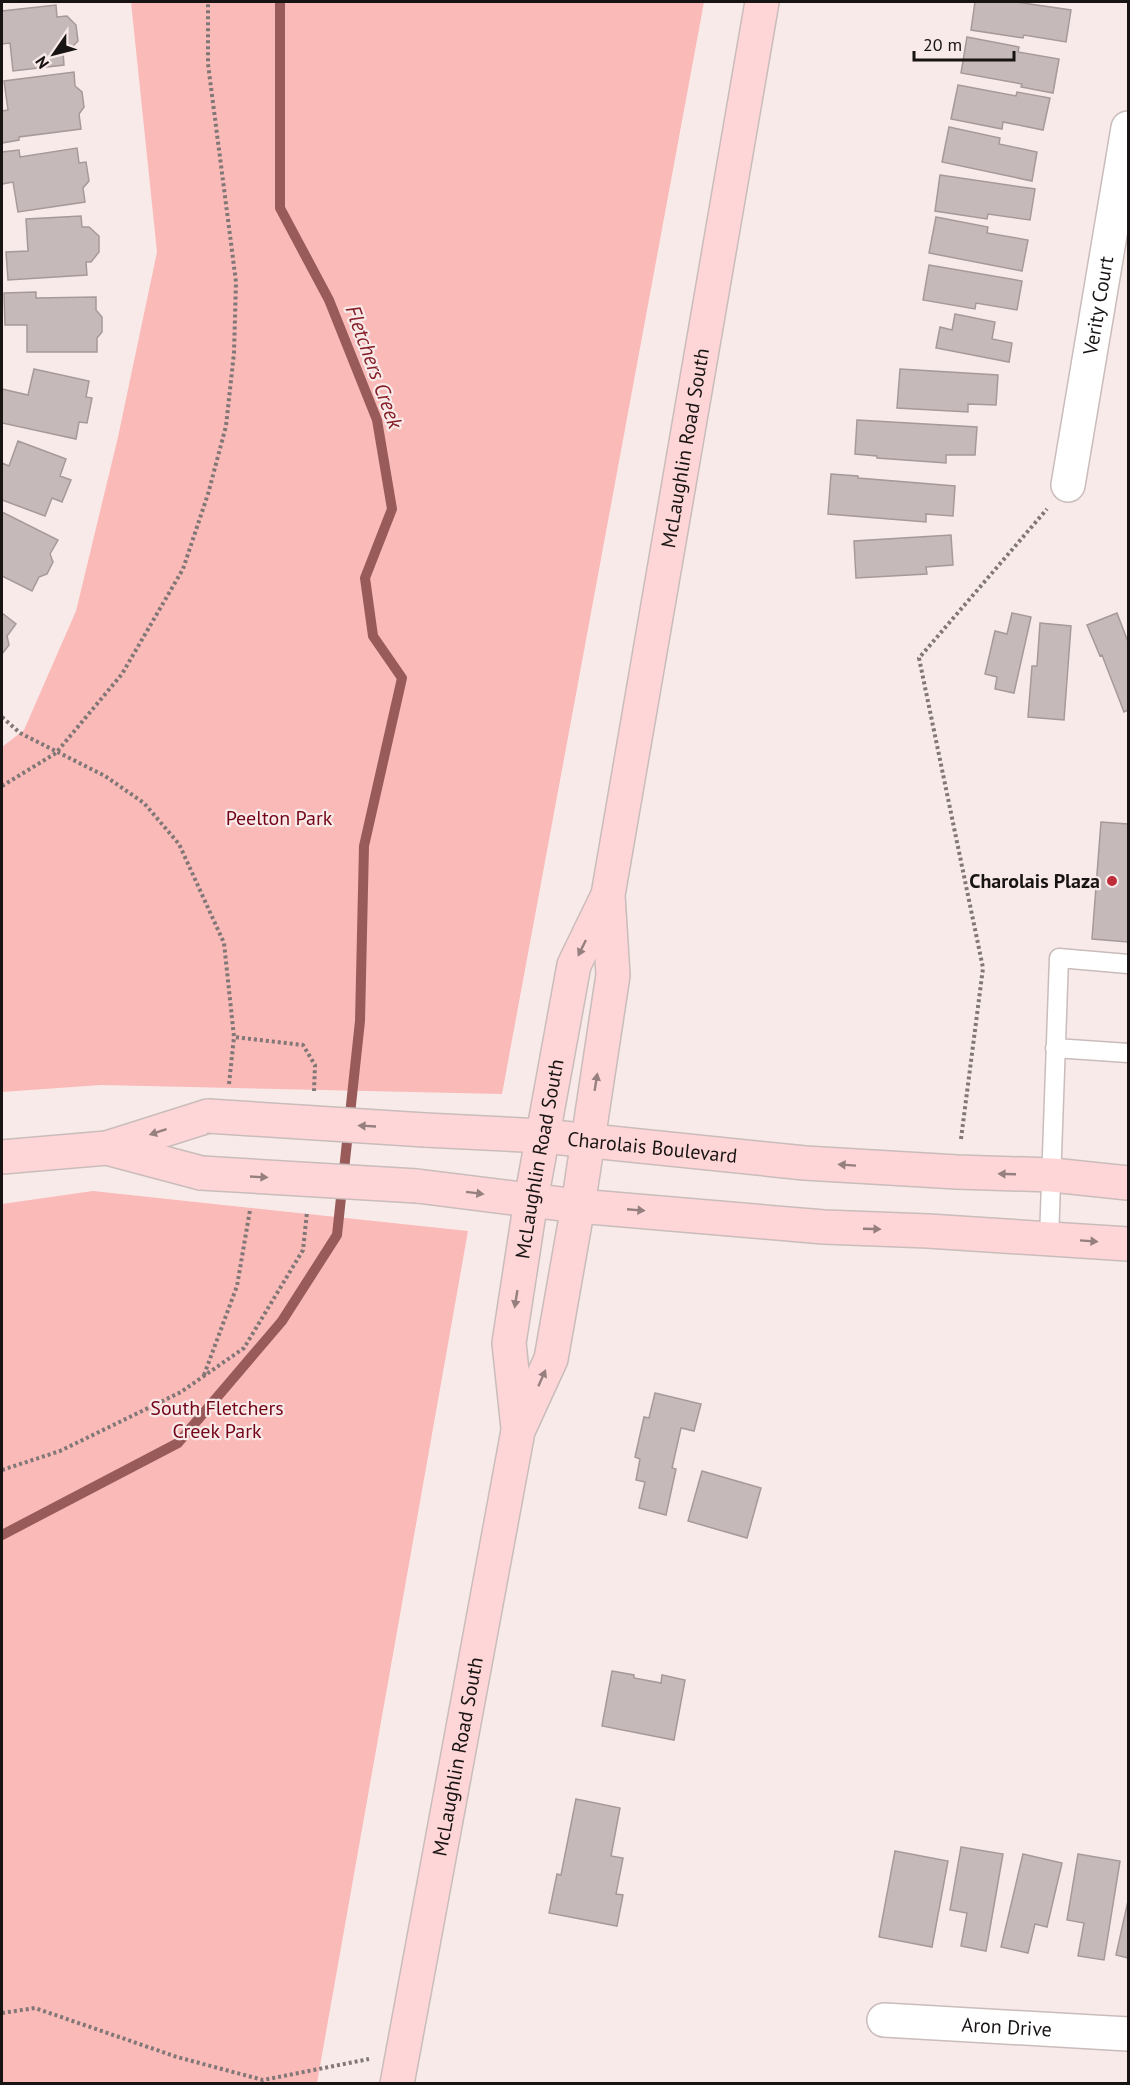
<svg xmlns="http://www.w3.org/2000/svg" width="1130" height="2085" font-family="'PT Sans',sans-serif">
  <rect width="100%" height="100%" fill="#f8eae9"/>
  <path fill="#fabab8" d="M 131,2 L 704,2 L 502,1094 L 101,1085 L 2,1092 L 2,747 L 24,730 L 76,611 L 118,437 L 157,252 Z
    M 93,1191 L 468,1231 L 317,2083 L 2,2083 L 2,1204 Z"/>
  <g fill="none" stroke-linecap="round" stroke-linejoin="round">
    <path stroke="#995b5a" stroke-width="10" d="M 2,1535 L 178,1443 L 282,1321 L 337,1235 L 360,1021 L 364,846 L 402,678 L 373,636 L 365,578 L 392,509 L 377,420 L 329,300 L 280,208 L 280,2"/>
  </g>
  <path fill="#c6b9b9" stroke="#a69999" stroke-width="1.5" d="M 975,2 L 1016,2 L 1071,10 L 1066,42 L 1024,35 L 1023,38 L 971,30 Z
    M 56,5 L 57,17 L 67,16 L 76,25 L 78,41 L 68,51 L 63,52 L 64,65 L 13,71 L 10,43 L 2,44 L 2,11 Z
    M 967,37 L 1019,47 L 1018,52 L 1059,59 L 1053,93 L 1021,87 L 1022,84 L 961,73 Z
    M 74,72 L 75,86 L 82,92 L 84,107 L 79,114 L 81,129 L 19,137 L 19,140 L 2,143 L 2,111 L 8,110 L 4,81 Z
    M 958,85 L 1016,96 L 1017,92 L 1050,98 L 1043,130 L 1003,122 L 1002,129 L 951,119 Z
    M 949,127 L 1000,138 L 999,144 L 1037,152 L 1032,181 L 942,162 Z
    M 77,148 L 79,163 L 86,162 L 89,181 L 83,188 L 85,202 L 18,212 L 13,182 L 2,184 L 2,152 L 19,150 L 20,157 Z
    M 940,175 L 1035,189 L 1030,220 L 988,214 L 987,219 L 935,211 Z
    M 81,216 L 82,227 L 89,227 L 99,236 L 99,252 L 91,262 L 86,262 L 87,275 L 8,280 L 6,252 L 28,251 L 26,219 Z
    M 936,217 L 988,227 L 987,233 L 1028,240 L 1022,271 L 929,253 Z
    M 929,265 L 1022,281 L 1017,310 L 976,303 L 975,309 L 923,300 Z
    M 36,292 L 36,298 L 96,297 L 96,310 L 102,317 L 102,332 L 97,338 L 97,352 L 27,352 L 27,325 L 5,325 L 4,293 Z
    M 955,314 L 995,322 L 992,339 L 1012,343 L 1009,362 L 936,348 L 940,327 L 952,330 Z
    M 34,369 L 89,381 L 86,397 L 92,398 L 87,423 L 79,422 L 76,439 L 2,423 L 2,389 L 28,395 Z
    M 900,369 L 998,375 L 996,405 L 968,404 L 968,412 L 897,408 Z
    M 857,420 L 977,427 L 975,455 L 946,455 L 946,463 L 877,458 L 877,456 L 855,454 Z
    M 18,441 L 66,459 L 60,476 L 71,480 L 62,502 L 52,498 L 45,516 L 2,500 L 2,463 L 9,466 Z
    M 831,474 L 858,476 L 858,478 L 955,486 L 953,516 L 926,514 L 926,522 L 828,514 Z
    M 2,512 L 58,540 L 50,554 L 53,562 L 47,574 L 39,577 L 32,591 L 2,576 Z
    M 951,535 L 953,565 L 926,567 L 927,574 L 856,578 L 854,541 Z
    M 2,613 L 16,624 L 7,636 L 9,645 L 2,654 Z
    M 1012,613 L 1031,617 L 1014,693 L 995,689 L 997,677 L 985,674 L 995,631 L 1007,634 Z
    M 1117,613 L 1128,642 L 1128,710 L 1124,712 L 1102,655 L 1100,656 L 1087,625 Z
    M 1040,623 L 1071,626 L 1064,720 L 1028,717 L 1032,666 L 1037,666 Z
    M 1101,822 L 1128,824 L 1128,942 L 1092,939 Z
    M 655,1393 L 701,1404 L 694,1431 L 681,1428 L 672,1468 L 676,1469 L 666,1515 L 639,1508 L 645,1482 L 636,1480 L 640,1459 L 635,1457 L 644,1417 L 649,1418 Z
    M 702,1471 L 761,1488 L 747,1538 L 688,1521 Z
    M 612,1671 L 634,1675 L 634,1678 L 661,1683 L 662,1675 L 685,1680 L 674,1740 L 602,1726 Z
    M 576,1799 L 620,1808 L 611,1856 L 623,1858 L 616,1894 L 623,1895 L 617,1926 L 549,1913 L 557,1874 L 561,1875 Z
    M 961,1847 L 1003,1854 L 986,1951 L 961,1946 L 967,1913 L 950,1910 Z
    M 895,1851 L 948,1861 L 932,1947 L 879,1937 Z
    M 1023,1854 L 1062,1863 L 1047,1927 L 1035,1924 L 1028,1953 L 1001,1947 Z
    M 1078,1854 L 1120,1861 L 1104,1960 L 1078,1956 L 1084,1923 L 1067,1920 Z
    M 1128,1901 L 1128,1958 L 1116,1955 Z"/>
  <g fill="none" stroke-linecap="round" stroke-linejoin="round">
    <defs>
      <path id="lane" d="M 1055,1048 L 1128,1053
        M 1049,1239 L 1059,958 L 1128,964"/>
      <g id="street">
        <path id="s1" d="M 1068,485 L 1128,128"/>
        <path id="s2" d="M 884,2020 L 1128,2034"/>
      </g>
      <g id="secondary">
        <path id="s3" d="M 425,1130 L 543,1136 L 805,1163 L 957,1172 L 1052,1175 L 1128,1183"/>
        <path d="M 107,1148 L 201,1173"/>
        <path d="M 2,1157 L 107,1148 L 208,1116"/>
        <path d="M 417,1186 L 578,1206 L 824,1227 L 928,1231 L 1128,1244"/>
        <path id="s4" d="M 518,1428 L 509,1343 L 531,1200 L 574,965 L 607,897"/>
        <path id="s5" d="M 397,2084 L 518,1431 L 551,1359 L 578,1206 L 613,975 L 608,895 L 762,2"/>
      </g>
    </defs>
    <use href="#lane" stroke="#c9bcbb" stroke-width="21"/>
    <use href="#street" stroke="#c9bcbb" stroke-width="36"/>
    <use href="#secondary" stroke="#c9bcbb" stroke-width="36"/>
    <path stroke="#807776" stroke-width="4" stroke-dasharray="3 3" stroke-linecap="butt" d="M 2,717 L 20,733 L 105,776 L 144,803 L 179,844 L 224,943 L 234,1037 L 303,1045 L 315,1065 L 314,1091
      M 2,786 L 56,753 L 122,674 L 183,569 L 208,494 L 226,426 L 234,353 L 236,282 L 208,64 L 208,2
      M 229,1084 L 234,1037
      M 961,1139 L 983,968 L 919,658 L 1047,509
      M 204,1375 L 237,1286 L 250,1210
      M 2,1470 L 60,1451 L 181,1392 L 244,1348 L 303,1250 L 307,1212
      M 2,2013 L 35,2008 L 177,2057 L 263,2080 L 369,2059"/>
    <use href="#lane" stroke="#fff" stroke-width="18"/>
    <use href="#street" stroke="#fff" stroke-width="33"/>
    <use href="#secondary" stroke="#fed6d7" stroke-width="33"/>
    <defs>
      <path id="secondary-bridge" d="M 208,1116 L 425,1130
        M 201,1173 L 417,1186"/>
    </defs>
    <use href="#secondary-bridge" stroke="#c9bcbb" stroke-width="36" stroke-linecap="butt"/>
    <use href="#secondary-bridge" stroke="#fed6d7" stroke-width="33"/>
  </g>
  <defs><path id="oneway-solid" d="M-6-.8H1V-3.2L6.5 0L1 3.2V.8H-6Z" transform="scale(1.5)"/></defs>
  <g fill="#967f7f">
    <use href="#oneway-solid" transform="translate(582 948) rotate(116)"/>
    <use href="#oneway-solid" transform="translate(596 1082) rotate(-81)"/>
    <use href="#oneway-solid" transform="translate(367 1126) rotate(-177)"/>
    <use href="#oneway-solid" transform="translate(158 1132) rotate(162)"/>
    <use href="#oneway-solid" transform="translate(847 1165) rotate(-176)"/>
    <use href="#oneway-solid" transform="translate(1007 1174) rotate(-178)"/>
    <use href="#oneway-solid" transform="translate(259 1177) rotate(3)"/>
    <use href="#oneway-solid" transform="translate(475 1193) rotate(7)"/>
    <use href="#oneway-solid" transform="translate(636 1210) rotate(5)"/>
    <use href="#oneway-solid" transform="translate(872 1229) rotate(2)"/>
    <use href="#oneway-solid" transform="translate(1089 1241) rotate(4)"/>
    <use href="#oneway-solid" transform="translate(516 1299) rotate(99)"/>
    <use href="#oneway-solid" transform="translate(542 1378) rotate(-66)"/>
  </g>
  <circle fill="#be2d3a" stroke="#f8eae9" stroke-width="2" cx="1112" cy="881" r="6"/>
  <g text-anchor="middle" stroke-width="4.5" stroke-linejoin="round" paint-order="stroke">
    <g font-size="20" fill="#181413" stroke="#f8eae9">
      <text dy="7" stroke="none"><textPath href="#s1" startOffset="182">Verity Court</textPath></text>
      <text dy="7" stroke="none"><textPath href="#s5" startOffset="1666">McLaughlin Road South</textPath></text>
      <text dy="7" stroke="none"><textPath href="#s3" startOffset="228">Charolais Boulevard</textPath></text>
      <text dy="7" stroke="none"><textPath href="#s4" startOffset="272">McLaughlin Road South</textPath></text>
      <text dy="7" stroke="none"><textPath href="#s5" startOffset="333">McLaughlin Road South</textPath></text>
      <text dy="7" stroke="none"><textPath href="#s2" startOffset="123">Aron Drive</textPath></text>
    </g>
    <g font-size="20" fill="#730417" stroke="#f8eae9">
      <text x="279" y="825">Peelton Park</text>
      <text x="217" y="1415">South Fletchers<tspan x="217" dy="23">Creek Park</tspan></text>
    </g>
    <g font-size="20" font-weight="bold" fill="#181413" stroke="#f8eae9" text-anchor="end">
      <text x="1100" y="888">Charolais Plaza</text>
    </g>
    <g font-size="21" font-style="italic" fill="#861f27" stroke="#f8eae9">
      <text transform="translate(374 367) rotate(70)" y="7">Fletchers Creek</text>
    </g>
  </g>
  <rect width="1130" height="2085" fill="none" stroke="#181413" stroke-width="6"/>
  <g transform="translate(54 54) rotate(235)" stroke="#f8eae9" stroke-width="4.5" paint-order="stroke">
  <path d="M0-4.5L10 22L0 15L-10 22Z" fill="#181413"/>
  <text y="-9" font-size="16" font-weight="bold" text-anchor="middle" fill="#181413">N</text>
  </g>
  <path d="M914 51v9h100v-9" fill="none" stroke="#181413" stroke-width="3"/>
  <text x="923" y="51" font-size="18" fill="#181413" stroke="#f8eae9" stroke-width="4.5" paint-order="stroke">20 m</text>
</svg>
